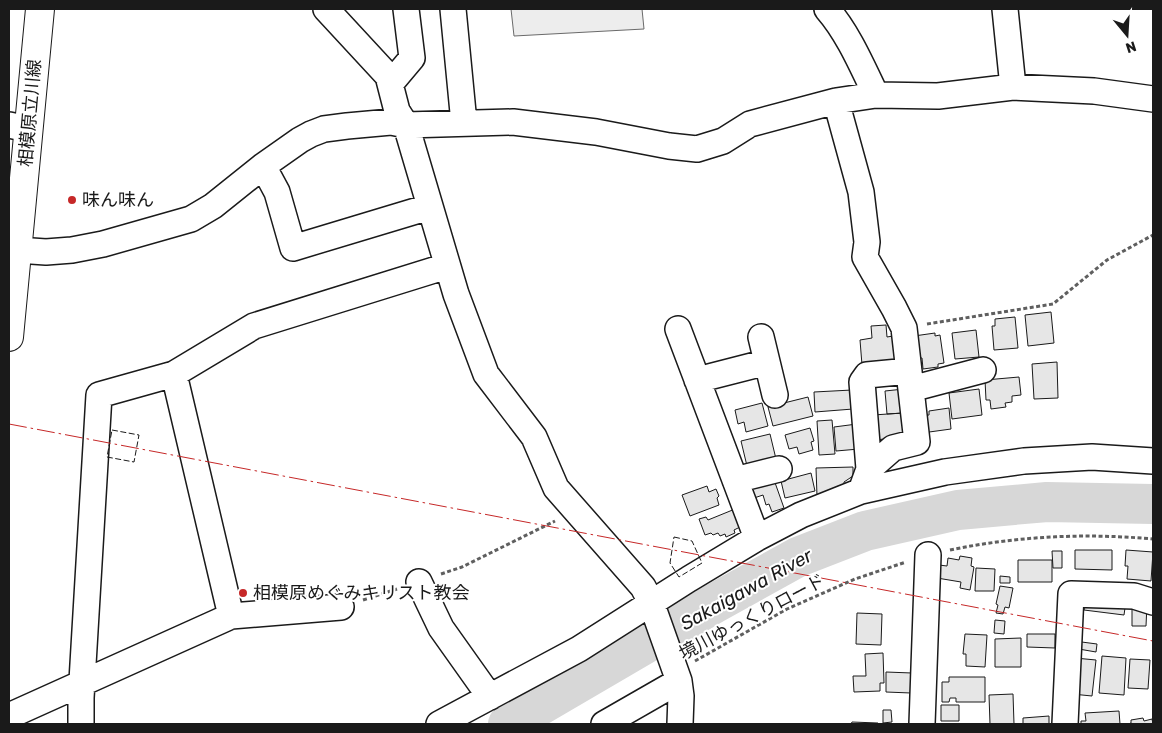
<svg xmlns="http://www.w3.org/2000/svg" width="1162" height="733" font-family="Rubik,'Noto Sans JP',sans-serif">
  <rect width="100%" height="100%" fill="#fff"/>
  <path fill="#ededed" stroke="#6a6a6a" d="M 511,9 L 642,9 L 644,29 L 514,36 Z"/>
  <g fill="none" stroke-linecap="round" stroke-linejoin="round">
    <path stroke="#d7d7d7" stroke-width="40" d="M 508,724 L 715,603 L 798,557 L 865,531 L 958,510 L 1047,502 L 1153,504"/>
  </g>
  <path fill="#e6e6e6" stroke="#1a1a1a" d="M 1051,312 L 1054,343 L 1028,346 L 1025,315 Z
    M 1015,317 L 1018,348 L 994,350 L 992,326 L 995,326 L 995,319 Z
    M 886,325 L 887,337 L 893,336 L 896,362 L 862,365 L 860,340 L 872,338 L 871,326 Z
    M 976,330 L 979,357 L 955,359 L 952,333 Z
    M 935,333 L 935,336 L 940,335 L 944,363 L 938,364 L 938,367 L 923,369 L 922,358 L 917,358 L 914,336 Z
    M 1057,362 L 1058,398 L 1034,399 L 1032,364 Z
    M 1019,377 L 1021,395 L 1012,396 L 1012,402 L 1005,403 L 1006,407 L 991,409 L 990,400 L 986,400 L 985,380 Z
    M 904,389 L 903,413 L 887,414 L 885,391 Z
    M 979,389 L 982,415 L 952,419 L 949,393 Z
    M 852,390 L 853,409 L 815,412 L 814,392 Z
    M 808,397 L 813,416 L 773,426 L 768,407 Z
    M 762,403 L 768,426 L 746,432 L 744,422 L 738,424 L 735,410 Z
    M 949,408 L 951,429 L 922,433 L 920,416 L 929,415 L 929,411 Z
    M 903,413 L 904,437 L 875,440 L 873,415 Z
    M 832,420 L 835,454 L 819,455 L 817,421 Z
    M 857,424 L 859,449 L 836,451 L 834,427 Z
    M 810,428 L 814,441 L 811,442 L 813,450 L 799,454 L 797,447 L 789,449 L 785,435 Z
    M 770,434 L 776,459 L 747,466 L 741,441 Z
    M 853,467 L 853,476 L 844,482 L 844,488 L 817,496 L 816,468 Z
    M 811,473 L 815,491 L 785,498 L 781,481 Z
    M 773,477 L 784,508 L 772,512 L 769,504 L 766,505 L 763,495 L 754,498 L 749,485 Z
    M 707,486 L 709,492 L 716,489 L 719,496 L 717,498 L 719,505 L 690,516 L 682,495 Z
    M 735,509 L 742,526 L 734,530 L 735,533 L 726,537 L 725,534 L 720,536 L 718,533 L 713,535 L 711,533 L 705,535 L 699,519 L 706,517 L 708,520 Z
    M 1075,550 L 1112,550 L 1112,570 L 1075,569 Z
    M 1126,550 L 1153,552 L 1151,581 L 1127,579 L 1128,566 L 1125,566 Z
    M 1052,551 L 1062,551 L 1062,568 L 1053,568 Z
    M 960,556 L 972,558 L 971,566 L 974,567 L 970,590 L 960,588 L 961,582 L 937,578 L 939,565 L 947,566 L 948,558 L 959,560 Z
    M 1018,560 L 1052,560 L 1052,582 L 1018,582 Z
    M 976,568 L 995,569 L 994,591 L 975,591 Z
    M 1000,576 L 1010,577 L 1010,583 L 1000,583 Z
    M 1000,586 L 1013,588 L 1009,608 L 1005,607 L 1003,614 L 996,613 L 998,605 L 996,604 Z
    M 1086,596 L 1126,601 L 1124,615 L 1084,610 Z
    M 1132,604 L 1147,604 L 1146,626 L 1132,626 Z
    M 857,613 L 882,614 L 881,645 L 856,644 Z
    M 995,620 L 1005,621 L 1004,634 L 994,633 Z
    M 965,634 L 987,635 L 985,667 L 966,666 L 966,654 L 963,654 Z
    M 1027,634 L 1055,634 L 1055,648 L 1027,647 Z
    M 1021,638 L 1021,667 L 995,667 L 995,639 Z
    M 1074,641 L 1097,644 L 1096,652 L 1073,648 Z
    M 883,653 L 884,683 L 880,683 L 880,691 L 854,692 L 853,676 L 866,676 L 865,654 Z
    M 1102,656 L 1126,658 L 1124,695 L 1099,693 Z
    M 1075,658 L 1096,660 L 1092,696 L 1072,694 Z
    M 1130,659 L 1150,660 L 1148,689 L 1128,688 Z
    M 886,672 L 912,673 L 911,693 L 886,692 Z
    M 949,677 L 985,677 L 985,702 L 956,702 L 956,698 L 950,698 L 949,702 L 942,702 L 942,682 L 949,682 Z
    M 1013,694 L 1014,724 L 990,724 L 989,695 Z
    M 941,705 L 959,705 L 959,721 L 941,721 Z
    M 883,710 L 891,710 L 892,722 L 883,723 Z
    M 1119,711 L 1120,724 L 1081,724 L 1081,721 L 1086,721 L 1085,713 Z
    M 1049,716 L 1049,724 L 1023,724 L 1023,718 Z
    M 1143,718 L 1144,721 L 1152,719 L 1153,724 L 1128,724 L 1131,723 L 1131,720 Z
    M 852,722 L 878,723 L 878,724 L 851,724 Z"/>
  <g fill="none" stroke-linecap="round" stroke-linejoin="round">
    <defs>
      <path id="minor" d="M 326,9 L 388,76 L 397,111 L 406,125 L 456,294 L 486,374 L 534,437 L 556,488 L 643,587 L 651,602 L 679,681 L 681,696 L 680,724
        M 453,9 L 464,123
        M 827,9 C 848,33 862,66 876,95
        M 1005,9 L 1013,87
        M 391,83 L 412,58 L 406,9
        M 836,101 L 861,192 L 867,242 L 865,257 L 894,308 L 904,328 L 917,442 L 893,448 L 869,469 L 861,491
        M 9,125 L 28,129
        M 263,166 L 277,192 L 293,248 L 429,207
        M 17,250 L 46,252 L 72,250 L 103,244 L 191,219 L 213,206 L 263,166 L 300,140 L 311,134 L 324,129 L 347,126 L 391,122 L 406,125 L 513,122 L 596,132 L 669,146 L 697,149 L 723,141 L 750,124 L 836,101 L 876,95 L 938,96 L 1013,87 L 1094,91 L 1153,99
        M 678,329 L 757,538
        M 761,337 L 775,395
        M 174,374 L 231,616
        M 697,380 L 767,362
        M 911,389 L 983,370
        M 869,469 L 862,382 L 867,375 L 909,371
        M 735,480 L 779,469
        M 419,582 L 441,628 L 490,697
        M 9,716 L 231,616 L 341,607
        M 81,724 L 81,698 L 99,395 L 174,374 L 254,326 L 447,266
        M 439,724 L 579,649 L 689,579 L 757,538 L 801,515 L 861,491 L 945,472 L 1024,461 L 1092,457 L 1153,461
        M 604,724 L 679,681
        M 922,724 L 928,555
        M 1065,724 L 1071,594 L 1134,596 L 1153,602"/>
      <path id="major" d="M 9,337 L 40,9"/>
    </defs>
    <use href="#minor" stroke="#1a1a1a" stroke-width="28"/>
    <use href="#major" stroke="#1a1a1a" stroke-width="30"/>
    <path stroke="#5f5f5f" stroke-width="3" stroke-dasharray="4 2.5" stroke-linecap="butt" d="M 927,324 L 1053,304 L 1107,260 L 1153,235
      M 950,550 C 1017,536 1085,533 1153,539
      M 441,574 L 462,567 L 555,521
      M 363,600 L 397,589
      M 695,661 L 787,609 L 855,579 L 906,562"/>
    <use href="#minor" stroke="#fff" stroke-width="25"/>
    <use href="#major" stroke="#fff" stroke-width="28"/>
    <path stroke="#1a1a1a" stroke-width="1" stroke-dasharray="6 2.5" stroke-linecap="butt" d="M 112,430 L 139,435 L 134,462 L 107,457 Z
      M 674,537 L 692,541 L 702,563 L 679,577 L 670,563 Z"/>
    <path stroke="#c62828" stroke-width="1" stroke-dasharray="18 4 2.5 4" stroke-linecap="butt" d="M 9,424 L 1153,641"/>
  </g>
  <g fill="#c62828" stroke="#fff" stroke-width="2">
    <circle cx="72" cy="200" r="5"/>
    <circle cx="243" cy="593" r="5"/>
  </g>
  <g text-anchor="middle" stroke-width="4" stroke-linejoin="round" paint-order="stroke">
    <g font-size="18" fill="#1a1a1a" stroke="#fff">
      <text transform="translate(30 113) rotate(-85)" y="6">相模原立川線</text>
      <text transform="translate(752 617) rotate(-28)" y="6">境川ゆっくりロード</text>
    </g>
    <g font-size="18" fill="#1a1a1a" stroke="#fff" text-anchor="start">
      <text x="82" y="206">味ん味ん</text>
      <text x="253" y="599">相模原めぐみキリスト教会</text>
    </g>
    <g font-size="19" font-style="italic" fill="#1a1a1a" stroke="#fff">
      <text transform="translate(746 589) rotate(-29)" y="7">Sakaigawa River</text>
    </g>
  </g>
  <rect width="1162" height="733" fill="none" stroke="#1a1a1a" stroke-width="20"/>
  <g transform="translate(1127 35) rotate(162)" stroke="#ffffff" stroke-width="4" paint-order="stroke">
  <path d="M0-4L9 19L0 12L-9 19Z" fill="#1a1a1a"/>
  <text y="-8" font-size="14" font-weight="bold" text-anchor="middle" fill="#1a1a1a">N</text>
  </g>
</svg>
